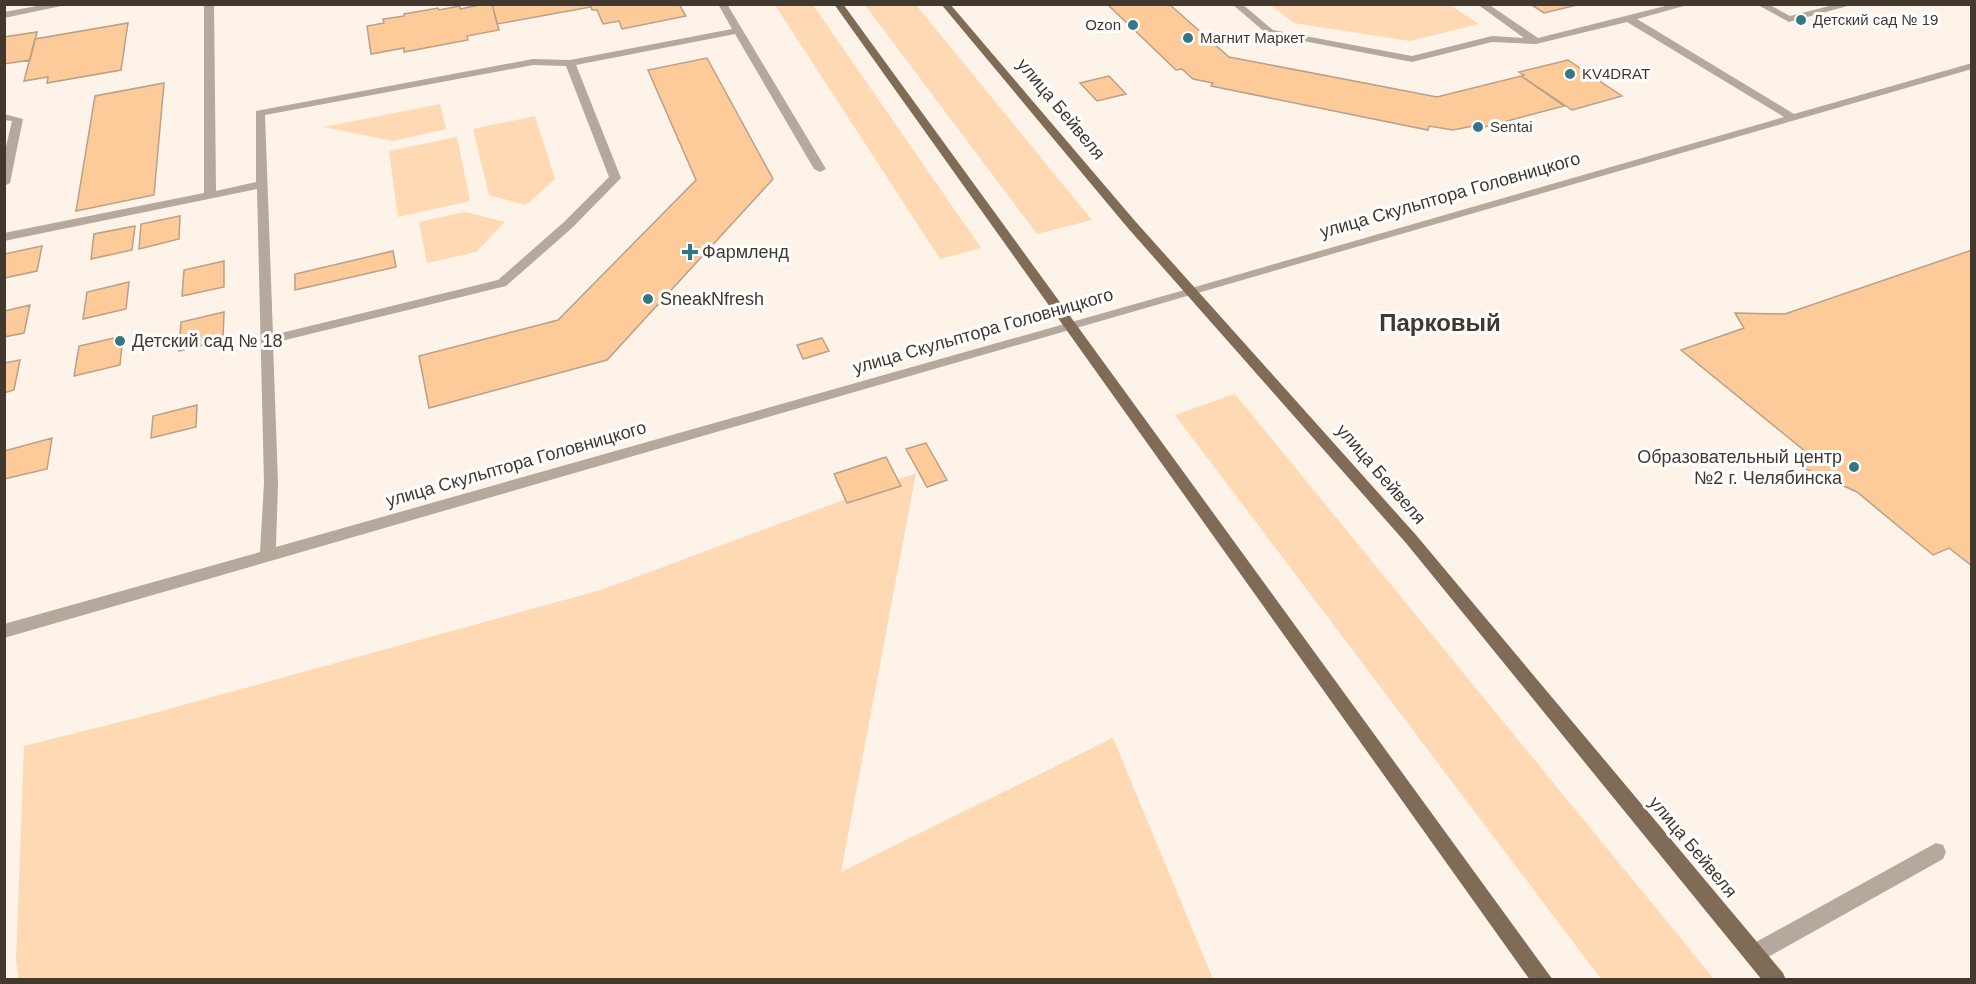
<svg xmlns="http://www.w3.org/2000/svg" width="1976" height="984" font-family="Helvetica,sans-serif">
  <rect width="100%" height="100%" fill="#fef3e8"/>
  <path fill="#ffd8b4" d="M 775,5 L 813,5 L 981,248 L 940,259 Z
    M 865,5 L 916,5 L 1092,220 L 1037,234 Z
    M 1271,5 L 1450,5 L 1479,24 L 1410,41 L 1294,23 Z
    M 440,104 L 446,129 L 393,141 L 324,127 Z
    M 535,116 L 555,179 L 526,205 L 489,195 L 473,129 Z
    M 457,137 L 470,201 L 398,217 L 389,151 Z
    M 465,212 L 505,222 L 476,252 L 427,263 L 419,222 Z
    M 1235,394 L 1714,979 L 1601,979 L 1175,415 Z
    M 916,473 L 841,872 L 1113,738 L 1213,979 L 19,980 L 16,961 L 24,746 L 140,717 L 601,590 Z"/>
  <path fill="#fdca99" stroke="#bba087" stroke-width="1.5" d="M 484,4 L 492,4 L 499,30 L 467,36 L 468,40 L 404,52 L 404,48 L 371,54 L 367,26 L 384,23 L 383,19 L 404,16 L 404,14 L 438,8 L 439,10 L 460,6 L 460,9 Z
    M 492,4 L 590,4 L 591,7 L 497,24 Z
    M 590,4 L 679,4 L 686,16 L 622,29 L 619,21 L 603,24 L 597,10 L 592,10 Z
    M 1107,4 L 1169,4 L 1229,57 L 1437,97 L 1521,76 L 1564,106 L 1477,129 L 1473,126 L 1453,130 L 1429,126 L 1428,130 L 1211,86 L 1213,83 L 1193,79 L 1182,69 L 1176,70 Z
    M 1530,4 L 1581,4 L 1544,13 Z
    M 128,23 L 121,70 L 47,83 L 48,77 L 24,81 L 35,39 Z
    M 37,32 L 30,60 L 4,64 L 4,37 Z
    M 707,58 L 773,179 L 607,360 L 429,408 L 419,356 L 558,320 L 696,180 L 648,70 Z
    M 1568,60 L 1622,96 L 1572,110 L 1521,76 L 1524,75 L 1519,72 Z
    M 1109,76 L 1126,94 L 1097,101 L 1080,83 Z
    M 164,83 L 154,195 L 76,211 L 95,96 Z
    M 180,216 L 179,239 L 139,249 L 141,224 Z
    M 135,226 L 132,250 L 91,259 L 94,234 Z
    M 42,246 L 37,271 L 4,278 L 4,254 Z
    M 1972,250 L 1972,566 L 1949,548 L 1933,555 L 1857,492 L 1797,465 L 1806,452 L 1681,350 L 1744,328 L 1735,313 L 1785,314 Z
    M 393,251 L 396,267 L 295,290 L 295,274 Z
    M 224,261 L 224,287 L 182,296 L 184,270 Z
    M 129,282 L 126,309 L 83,319 L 87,292 Z
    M 30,305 L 24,333 L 4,337 L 4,311 Z
    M 224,312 L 223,340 L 179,351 L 181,322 Z
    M 123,336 L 120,365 L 74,376 L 79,346 Z
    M 822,338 L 829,351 L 803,359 L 797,345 Z
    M 20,360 L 14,390 L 4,393 L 4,363 Z
    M 197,405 L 196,427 L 151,438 L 153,416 Z
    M 52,438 L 47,469 L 4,479 L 4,451 Z
    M 926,443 L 947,480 L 927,487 L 906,449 Z
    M 886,457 L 901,486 L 847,503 L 834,474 Z"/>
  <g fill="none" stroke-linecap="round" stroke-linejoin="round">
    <path fill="#b5a99e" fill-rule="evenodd" d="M 48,4 L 71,4 L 4,18 L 4,12 Z
      M 204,4 L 214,4 L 216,191 L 256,182 L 256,111 L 533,59 L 570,60 L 732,29 L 718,4 L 727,4 L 826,169 L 820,172 L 814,169 L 735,34 L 576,65 L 621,178 L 572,228 L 506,286 L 273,343 L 278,483 L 276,547 L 1188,289 L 1784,117 L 1627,22 L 1536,44 L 1492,42 L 1412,62 L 1267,34 L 1232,4 L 1242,4 L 1273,30 L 1412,56 L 1492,36 L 1524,38 L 1477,4 L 1488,4 L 1538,38 L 1673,4 L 1691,4 L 1637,19 L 1794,114 L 1972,63 L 1972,69 L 4,638 L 4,624 L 260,552 L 264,483 L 257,189 L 4,241 L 4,233 L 204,193 ZM 533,65 L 566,66 L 609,177 L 564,222 L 498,280 L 273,335 L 265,115 Z
      M 1756,4 L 1768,4 L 1790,16 L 1837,4 L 1855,4 L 1789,22 Z
      M 4,114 L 23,119 L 10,183 L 4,186 L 4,155 L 12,121 L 4,120 Z
      M 1936,843 L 1943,845 L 1946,852 L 1943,859 L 1761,961 L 1754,964 L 1747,961 L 1744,954 L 1747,947 Z"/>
    <path fill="#806b57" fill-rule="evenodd" d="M 834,4 L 843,4 L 1553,980 L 1530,980 Z
      M 941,4 L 950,4 L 1135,221 L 1416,535 L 1783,973 L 1786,980 L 1762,980 L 1406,543 L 1127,227 Z"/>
  </g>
  <g fill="#337787" stroke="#fff" stroke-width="2">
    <circle cx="1801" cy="20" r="6"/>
    <circle cx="1133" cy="25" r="6"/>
    <circle cx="1188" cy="38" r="6"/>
    <circle cx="1570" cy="74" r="6"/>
    <circle cx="1478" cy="127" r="6"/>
    <path d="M687 243h6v6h6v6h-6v6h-6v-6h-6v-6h6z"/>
    <circle cx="648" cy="299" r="6"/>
    <circle cx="120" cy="341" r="6"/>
    <circle cx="1854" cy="467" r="6"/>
  </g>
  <g text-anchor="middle" stroke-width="6" stroke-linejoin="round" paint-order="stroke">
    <g font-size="15" fill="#43382e" stroke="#fff" text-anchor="start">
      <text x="1813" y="25">Детский сад № 19</text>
      <text x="1121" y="30" text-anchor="end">Ozon</text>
      <text x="1200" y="43">Магнит Маркет</text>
      <text x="1582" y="79">KV4DRAT</text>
      <text x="1490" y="132">Sentai</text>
    </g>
    <g font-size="18" fill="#43382e" stroke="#fff">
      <text transform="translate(1061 109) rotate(50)" y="6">улица Бейвеля</text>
      <text transform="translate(1450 195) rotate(-16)" y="6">улица Скульптора Головницкого</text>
      <text transform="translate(983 331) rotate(-16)" y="6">улица Скульптора Головницкого</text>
      <text transform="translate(516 464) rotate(-16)" y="6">улица Скульптора Головницкого</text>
      <text transform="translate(1381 474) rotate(49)" y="6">улица Бейвеля</text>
      <text transform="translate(1693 847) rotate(50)" y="6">улица Бейвеля</text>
    </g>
    <g font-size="18" fill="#43382e" stroke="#fff" text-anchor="start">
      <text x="702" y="258">Фармленд</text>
      <text x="660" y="305">SneakNfresh</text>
      <text x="132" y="347">Детский сад № 18</text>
      <text x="1842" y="463" text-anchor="end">Образовательный центр<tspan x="1842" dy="21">№2 г. Челябинска</tspan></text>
    </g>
    <g font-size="24" font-weight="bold" fill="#43382e" stroke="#fff">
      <text x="1440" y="331">Парковый</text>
    </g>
  </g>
  <rect width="1976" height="984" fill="none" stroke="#43382e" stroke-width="12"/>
</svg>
